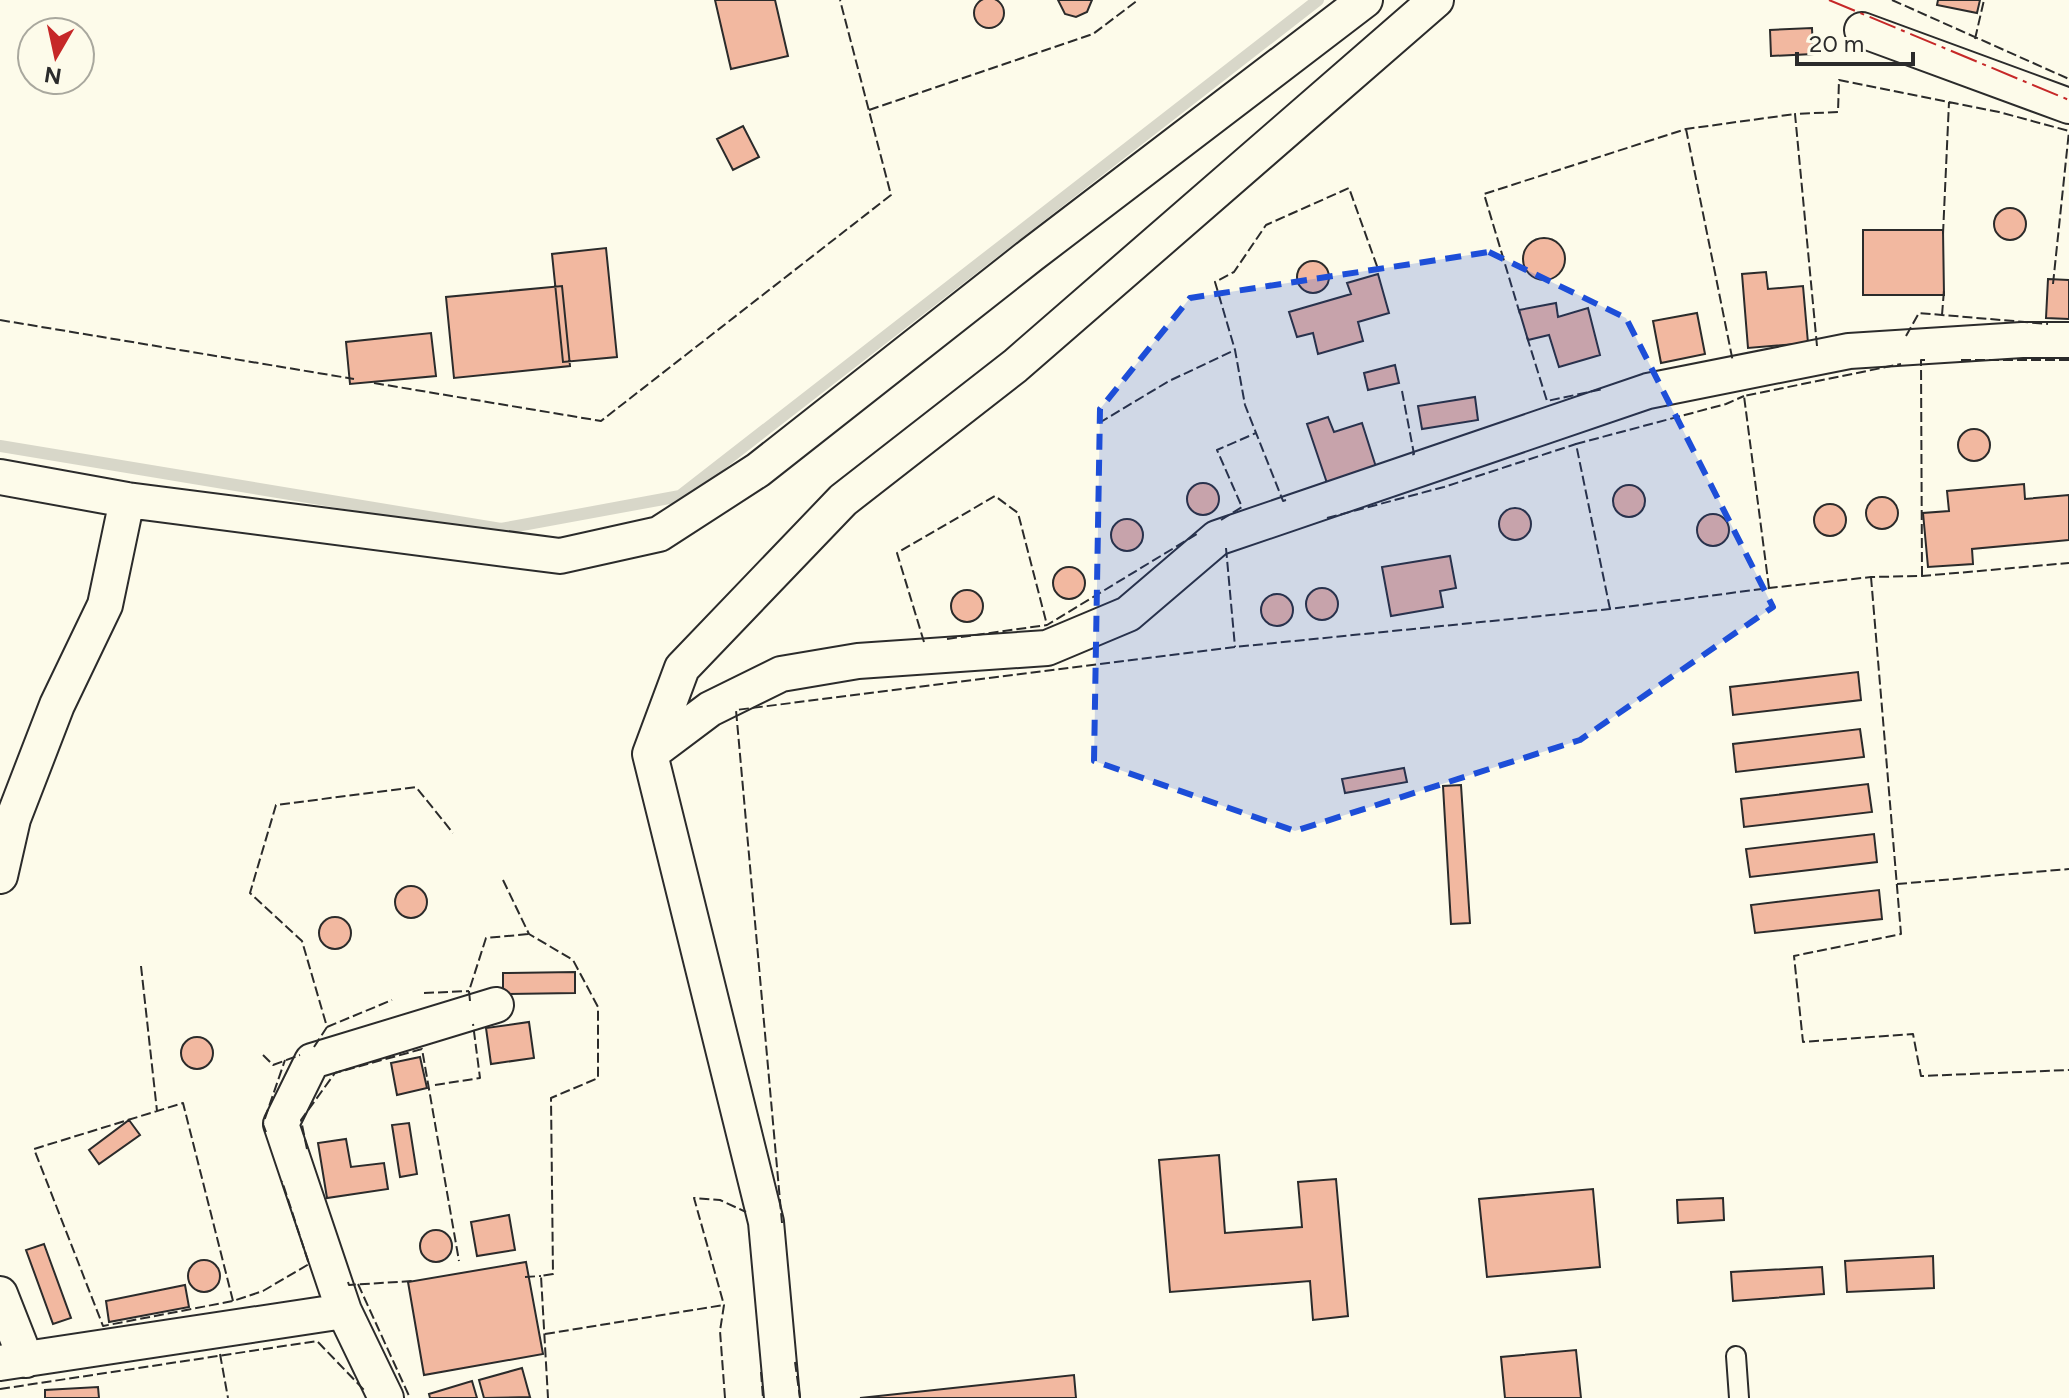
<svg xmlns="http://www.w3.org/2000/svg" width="2069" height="1398" font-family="Figtree,sans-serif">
  <rect width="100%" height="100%" fill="#fdfbea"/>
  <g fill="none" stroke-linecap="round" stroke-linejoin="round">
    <path stroke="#d8d7c9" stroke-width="12" d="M 0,446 L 501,529 L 680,496 L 1318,0"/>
  </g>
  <path fill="#f2b8a0" stroke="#2b2b2b" stroke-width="2" d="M974 13a15 15 0 1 1 30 0a15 15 0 1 1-30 0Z
    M 715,0 L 775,0 L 788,56 L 731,69 Z
    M 1058,0 L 1092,0 L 1087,12 L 1076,17 L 1065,14 Z
    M 1938,0 L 1980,0 L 1977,13 L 1937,5 Z
    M 1812,28 L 1813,54 L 1771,56 L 1770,30 Z
    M 743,126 L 759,157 L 733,170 L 717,139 Z
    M1994 224a16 16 0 1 1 32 0a16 16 0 1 1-32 0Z
    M 1863,230 L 1943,230 L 1944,295 L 1863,295 Z
    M1523 259a21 21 0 1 1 42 0a21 21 0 1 1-42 0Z
    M 606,248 L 617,357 L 563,362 L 552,254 Z
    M1297 277a16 16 0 1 1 32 0a16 16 0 1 1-32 0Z
    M 1766,272 L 1768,289 L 1803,286 L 1808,343 L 1748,348 L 1742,274 Z
    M 1378,274 L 1389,313 L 1358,322 L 1363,341 L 1318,354 L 1313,333 L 1297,337 L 1289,312 L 1351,294 L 1347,283 Z
    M 2048,279 L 2069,280 L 2069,319 L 2046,318 Z
    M 562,286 L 570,366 L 454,378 L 446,297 Z
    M 1556,303 L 1558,317 L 1588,308 L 1600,355 L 1559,367 L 1549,335 L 1528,340 L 1519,310 Z
    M 1697,313 L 1705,354 L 1661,363 L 1653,321 Z
    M 431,333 L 436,376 L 350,384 L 346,342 Z
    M 1395,365 L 1399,383 L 1368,390 L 1364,373 Z
    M 1475,397 L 1478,420 L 1422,429 L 1418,406 Z
    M 1328,417 L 1334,432 L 1362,423 L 1376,467 L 1327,483 L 1307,424 Z
    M1958 445a16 16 0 1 1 32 0a16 16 0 1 1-32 0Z
    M1187 499a16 16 0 1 1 32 0a16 16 0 1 1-32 0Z
    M 2024,484 L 2025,499 L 2069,495 L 2069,540 L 1972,549 L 1973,564 L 1928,567 L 1923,513 L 1949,511 L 1947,491 Z
    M1613 501a16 16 0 1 1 32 0a16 16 0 1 1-32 0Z
    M1866 513a16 16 0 1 1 32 0a16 16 0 1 1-32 0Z
    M1814 520a16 16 0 1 1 32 0a16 16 0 1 1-32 0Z
    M1499 524a16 16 0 1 1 32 0a16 16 0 1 1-32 0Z
    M1697 530a16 16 0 1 1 32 0a16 16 0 1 1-32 0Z
    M1111 535a16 16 0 1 1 32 0a16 16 0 1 1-32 0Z
    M 1450,556 L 1456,588 L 1440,591 L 1443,607 L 1391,616 L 1382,567 Z
    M1053 583a16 16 0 1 1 32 0a16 16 0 1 1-32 0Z
    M1306 604a16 16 0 1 1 32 0a16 16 0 1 1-32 0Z
    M951 606a16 16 0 1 1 32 0a16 16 0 1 1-32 0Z
    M1261 610a16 16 0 1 1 32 0a16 16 0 1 1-32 0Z
    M 1858,672 L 1861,700 L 1733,715 L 1730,687 Z
    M 1860,729 L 1864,757 L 1736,772 L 1733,744 Z
    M 1404,768 L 1407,782 L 1345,793 L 1342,779 Z
    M 1868,784 L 1872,812 L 1744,827 L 1741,799 Z
    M 1461,785 L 1470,923 L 1451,924 L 1443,786 Z
    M 1874,834 L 1877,862 L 1750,877 L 1746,849 Z
    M395 902a16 16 0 1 1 32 0a16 16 0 1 1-32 0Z
    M 1879,890 L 1882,919 L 1755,933 L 1751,905 Z
    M319 933a16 16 0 1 1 32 0a16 16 0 1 1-32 0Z
    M 575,972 L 575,993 L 503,994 L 503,973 Z
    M 529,1022 L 534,1058 L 491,1064 L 486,1028 Z
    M181 1053a16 16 0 1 1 32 0a16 16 0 1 1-32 0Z
    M 420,1057 L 427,1088 L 397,1095 L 391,1063 Z
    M 129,1120 L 140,1135 L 99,1164 L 89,1150 Z
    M 409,1123 L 417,1174 L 400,1177 L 392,1125 Z
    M 346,1139 L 351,1167 L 384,1163 L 388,1189 L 327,1198 L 318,1143 Z
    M 1219,1155 L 1225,1233 L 1302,1227 L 1298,1182 L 1336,1179 L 1348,1316 L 1313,1320 L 1310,1281 L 1170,1292 L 1159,1160 Z
    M 1593,1189 L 1600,1267 L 1487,1277 L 1479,1199 Z
    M 1723,1198 L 1724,1220 L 1678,1223 L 1677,1200 Z
    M 509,1215 L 515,1250 L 477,1256 L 471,1222 Z
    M420 1246a16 16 0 1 1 32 0a16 16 0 1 1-32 0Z
    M 44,1244 L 71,1318 L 53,1324 L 26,1250 Z
    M 1933,1256 L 1934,1288 L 1847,1292 L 1845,1261 Z
    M188 1276a16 16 0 1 1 32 0a16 16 0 1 1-32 0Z
    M 526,1262 L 543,1354 L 424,1375 L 408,1282 Z
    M 1822,1267 L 1824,1294 L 1733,1301 L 1731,1272 Z
    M 185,1285 L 189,1307 L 109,1322 L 106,1301 Z
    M 1576,1350 L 1581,1398 L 1505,1398 L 1501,1357 Z
    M 522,1368 L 530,1397 L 484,1398 L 479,1380 Z
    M 1074,1375 L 1076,1398 L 860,1398 Z
    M 472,1381 L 477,1398 L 430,1398 L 429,1394 Z
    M 98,1387 L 99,1398 L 45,1398 L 45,1390 Z"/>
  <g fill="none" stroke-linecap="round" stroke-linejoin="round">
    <defs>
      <path id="lane" d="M 1736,1356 L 1739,1398"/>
      <path id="street" d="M 1862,30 L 2069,106
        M 0,477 L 127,500 L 560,556 L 659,534 L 758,470 L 1031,255 L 1365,0
        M 650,754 L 682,668 L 843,500 L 1015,366 L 1436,0
        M 0,876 L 13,819 L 57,705 L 105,605 L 127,500
        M 0,1294 L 26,1360
        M 0,1363 L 344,1311
        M 386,1398 L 344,1311 L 281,1124 L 312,1061 L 496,1005
        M 782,1398 L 766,1222 L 650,754 L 710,709 L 781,674 L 858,661 L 1047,648 L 1128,614 L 1217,538 L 1648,391 L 1849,351 L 2022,340 L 2069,340"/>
    </defs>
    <use href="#lane" stroke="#2b2b2b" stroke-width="22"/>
    <use href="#street" stroke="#2b2b2b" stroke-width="38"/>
    <use href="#lane" stroke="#fdfbea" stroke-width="18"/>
    <use href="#street" stroke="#fdfbea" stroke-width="34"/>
    <path stroke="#2b2b2b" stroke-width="2" stroke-dasharray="10 4" stroke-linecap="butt" d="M 1892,0 L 2069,79
      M 1975,39 L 1984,0
      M 869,110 L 1093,34 L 1138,0
      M 1686,129 L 1733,362
      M 1943,234 L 1949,102
      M 2053,284 L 2069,131
      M 1520,314 L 1484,194 L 1686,129 L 1795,114
      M 1942,315 L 1944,290
      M 0,320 L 354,379
      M 1906,336 L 1919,313 L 2048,324
      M 1527,337 L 1547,401 L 1603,389
      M 1817,346 L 1795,114 L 1838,112 L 1839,80 L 1999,112 L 2069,131
      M 1961,360 L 2069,360
      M 374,383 L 601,421 L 891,195 L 840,0
      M 1402,391 L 1414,454 L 1410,455
      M 1099,423 L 1169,381 L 1235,350
      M 1286,500 L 1283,501 L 1245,405 L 1235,350 L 1215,282 L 1234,272 L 1266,225 L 1349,188 L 1378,269
      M 1327,518 L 1444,487 L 1576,444
      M 1221,520 L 1242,507 L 1217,450 L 1256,433
      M 1226,548 L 1235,647
      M 1922,576 L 1921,360 L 1925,360
      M 1871,577 L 1901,934 L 1794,956 L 1803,1042 L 1913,1034 L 1921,1076 L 2069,1070
      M 1769,588 L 1744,396 L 1901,364
      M 1610,609 L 1576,444 L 1726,404 L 1744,396
      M 947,639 L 1047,625 L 1197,534
      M 924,642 L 897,553 L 995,496 L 1018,513 L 1047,625
      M 503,880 L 529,934 L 573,960 L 598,1007 L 598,1078 L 551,1098 L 553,1274 L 541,1276 L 548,1398
      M 1897,884 L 2069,869
      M 141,966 L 157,1111
      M 424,993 L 469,991
      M 470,1001 L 469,991 L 486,938 L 529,934
      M 327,1027 L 392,1000
      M 314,1047 L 327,1027 L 302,941 L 250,893 L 276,805 L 416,787 L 453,833
      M 263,1055 L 273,1065 L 300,1055
      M 435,1085 L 480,1078 L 473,1024
      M 266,1132 L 263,1124 L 285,1060
      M 307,1149 L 301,1120 L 335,1073 L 422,1049 L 459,1261
      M 782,1223 L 736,710 L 1235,647 L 1610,609 L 1769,588 L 1871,577 L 1922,576 L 2069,563
      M 525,1277 L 541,1276
      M 348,1282 L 349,1285 L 413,1281
      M 358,1284 L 410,1398
      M 233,1301 L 183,1103 L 34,1149 L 103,1326 L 233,1301 L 263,1291 L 309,1264 L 282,1181
      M 545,1334 L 724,1305
      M 220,1354 L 228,1398
      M 795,1362 L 800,1398
      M 761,1372 L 763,1398
      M 0,1389 L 317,1341 L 366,1392
      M 725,1398 L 720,1331 L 724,1305 L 694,1198 L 720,1200 L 746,1212"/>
    <path stroke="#c62828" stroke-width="2" stroke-dasharray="28 6 4 6" stroke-linecap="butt" d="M 1829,0 L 2069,100"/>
  </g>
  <path fill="#1d4ed8" fill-opacity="0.2" stroke="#1d4ed8" stroke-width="6" stroke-dasharray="16 10" stroke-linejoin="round" d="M 1489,252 L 1626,318 L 1773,607 L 1580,740 L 1295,831 L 1094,761 L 1100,409 L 1190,298 Z"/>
  <g transform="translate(56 56) rotate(189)"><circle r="38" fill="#fdfbea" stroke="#a9a89e" stroke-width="2"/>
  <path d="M0-6L14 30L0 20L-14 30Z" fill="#c62828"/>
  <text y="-12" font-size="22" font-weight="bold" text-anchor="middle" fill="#2b2b2b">N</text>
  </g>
  <path d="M1797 52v12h116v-12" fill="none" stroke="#2b2b2b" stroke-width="4"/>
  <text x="1809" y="52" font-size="24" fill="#2b2b2b" stroke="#fdfbea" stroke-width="6" paint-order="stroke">20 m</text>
</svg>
